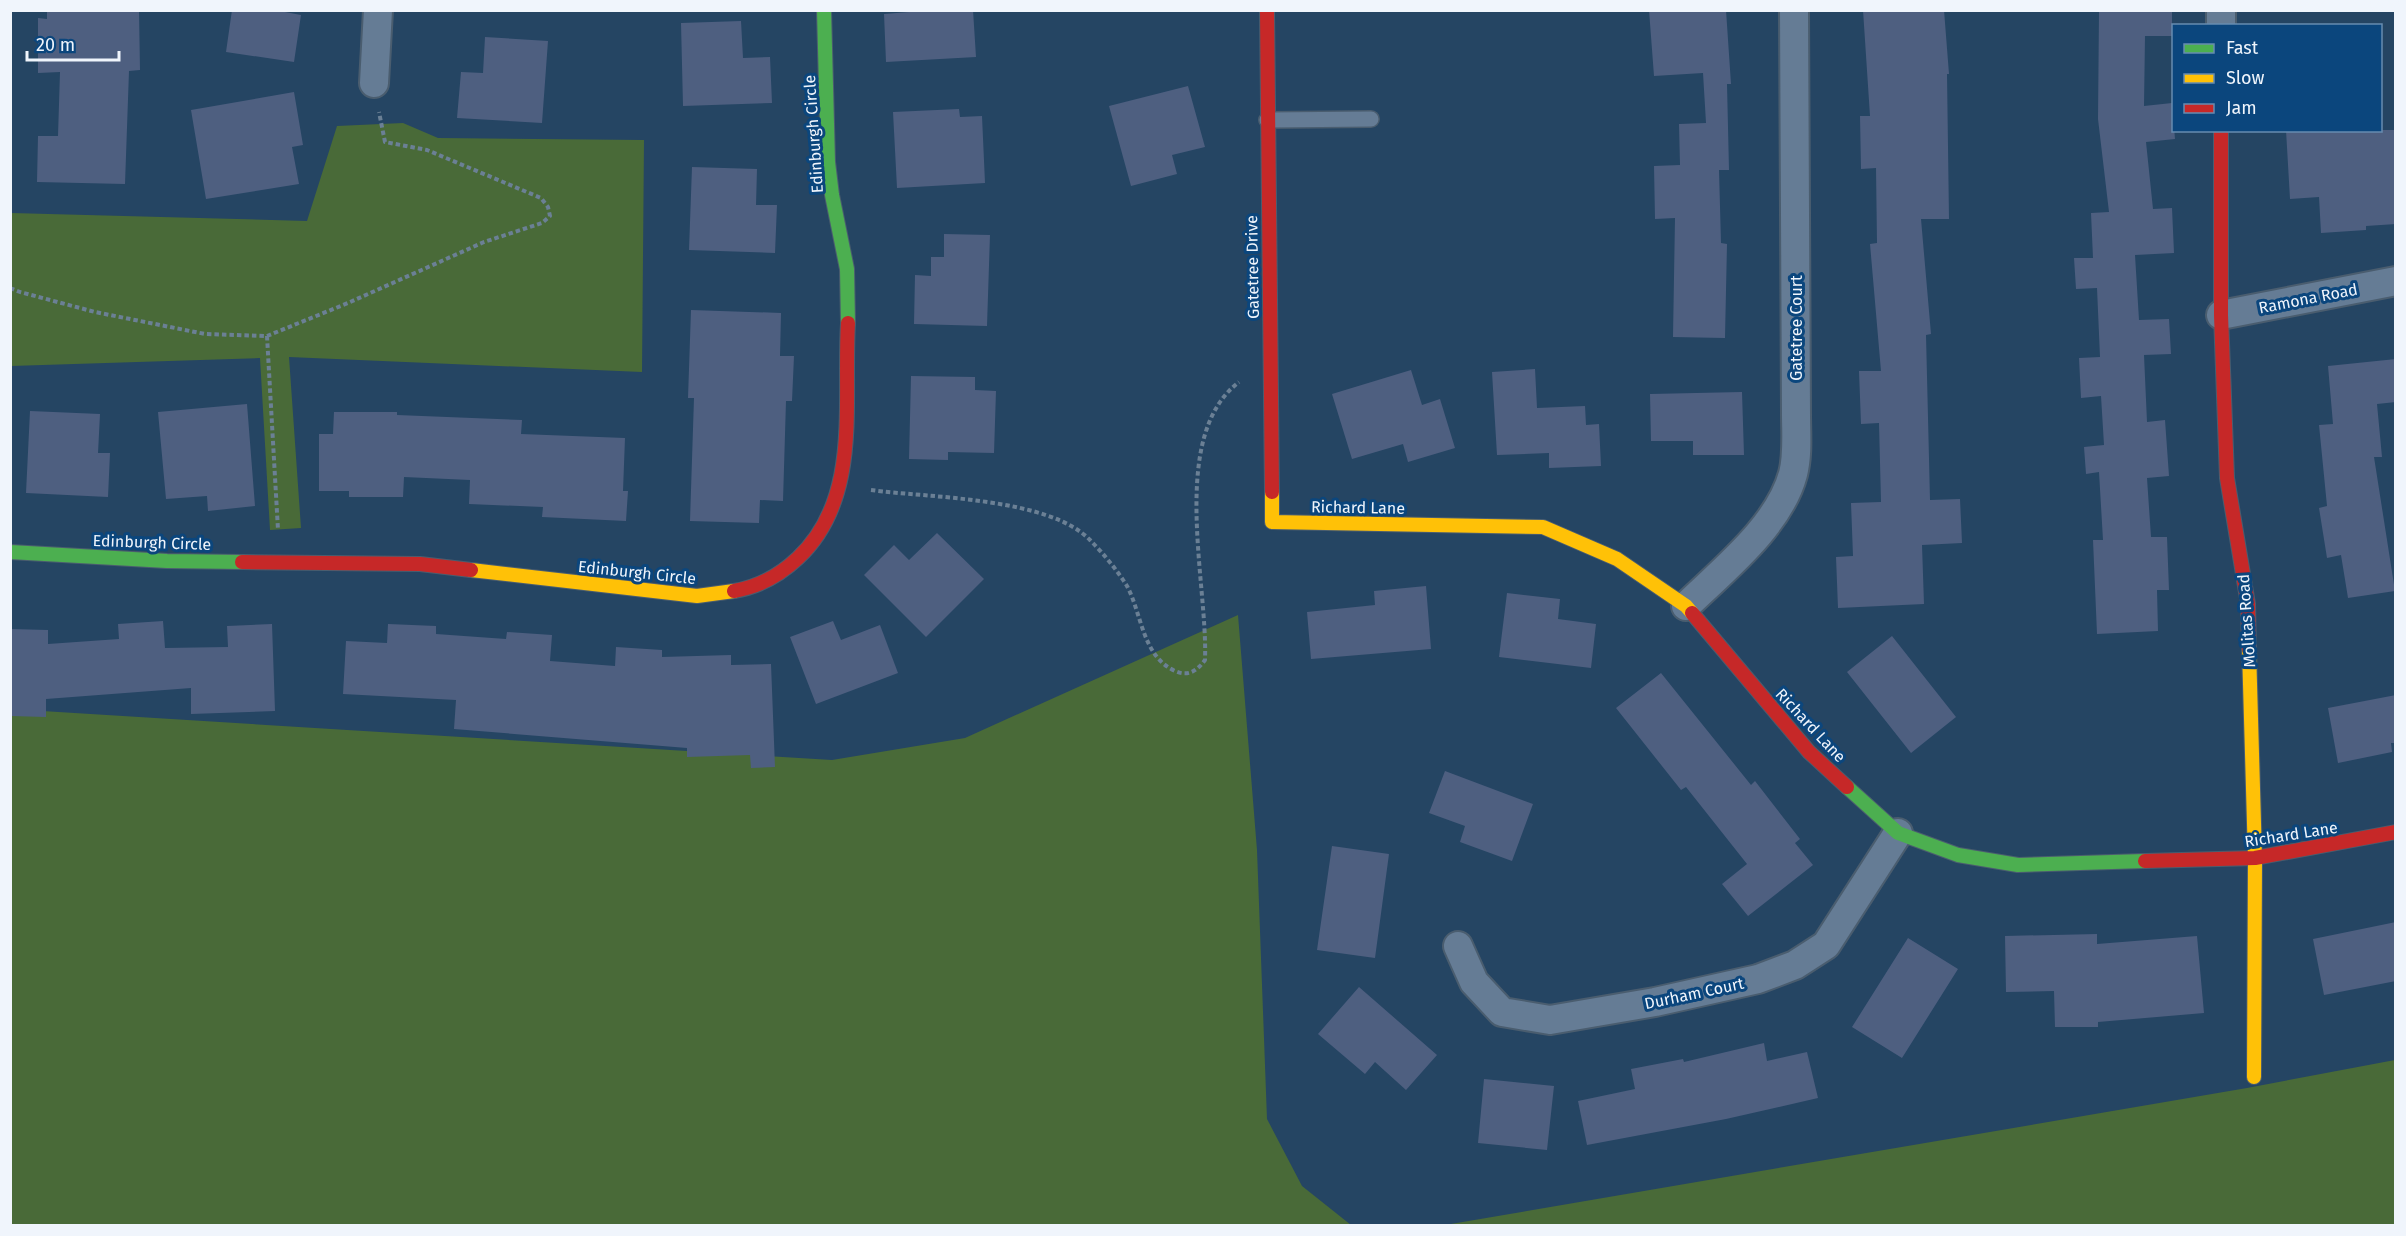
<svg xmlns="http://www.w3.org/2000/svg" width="2406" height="1236" font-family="'Fira Sans',sans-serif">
  <rect width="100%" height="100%" fill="#254563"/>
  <path fill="#496a38" d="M 403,123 L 438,138 L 644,140 L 642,372 L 289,357 L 301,528 L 270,530 L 260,358 L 11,366 L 11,213 L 307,221 L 337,126 Z
    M 1238,615 L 1257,850 L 1267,1119 L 1302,1186 L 1351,1225 L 11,1225 L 10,709 L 832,760 L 965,738 Z
    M 2395,1060 L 2395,1225 L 1439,1226 L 2247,1088 Z"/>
  <path fill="#4e5f80" d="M 47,10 L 139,10 L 140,70 L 129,71 L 125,184 L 37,182 L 38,136 L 58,136 L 60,72 L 38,73 L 38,18 L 47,19 Z
    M 232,10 L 285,10 L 285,12 L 301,15 L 294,62 L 226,52 Z
    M 909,10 L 973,10 L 976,57 L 886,62 L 884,14 L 909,12 Z
    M 1649,10 L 1726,10 L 1731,84 L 1727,84 L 1729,170 L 1719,170 L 1721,243 L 1727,244 L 1725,338 L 1673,337 L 1675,218 L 1655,219 L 1654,166 L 1680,165 L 1679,124 L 1706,123 L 1703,73 L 1654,76 Z
    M 1863,10 L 1944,10 L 1949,74 L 1947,74 L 1949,219 L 1921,219 L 1931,334 L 1926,335 L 1930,500 L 1960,499 L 1962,543 L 1922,545 L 1924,604 L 1838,608 L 1836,557 L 1853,556 L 1851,503 L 1881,502 L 1879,423 L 1861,424 L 1859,371 L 1881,371 L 1870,244 L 1877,243 L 1876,168 L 1861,169 L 1860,116 L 1870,116 Z
    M 2099,10 L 2172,10 L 2172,36 L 2145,36 L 2144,106 L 2172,103 L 2175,139 L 2146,142 L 2153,209 L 2172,208 L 2174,253 L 2135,255 L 2139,320 L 2169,319 L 2171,354 L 2144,355 L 2147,422 L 2165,420 L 2169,476 L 2147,478 L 2151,537 L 2167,537 L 2169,590 L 2157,590 L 2158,631 L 2097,634 L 2093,540 L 2103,540 L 2099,472 L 2086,474 L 2084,447 L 2104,445 L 2101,396 L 2081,398 L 2079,358 L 2100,357 L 2097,288 L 2076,289 L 2074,258 L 2093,258 L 2091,213 L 2109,212 L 2098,119 Z
    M 741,21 L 743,58 L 770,57 L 772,103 L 683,106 L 681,23 Z
    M 485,37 L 548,41 L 542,123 L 457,118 L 461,72 L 483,73 Z
    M 1188,86 L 1205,147 L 1172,155 L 1177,174 L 1131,186 L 1109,106 Z
    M 294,92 L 303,145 L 292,147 L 299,184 L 206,199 L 191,110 Z
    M 959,109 L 960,117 L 982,116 L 985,183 L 897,188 L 893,112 Z
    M 2286,130 L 2396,130 L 2396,224 L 2366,226 L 2366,230 L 2321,233 L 2319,197 L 2290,199 Z
    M 692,167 L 757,169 L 756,205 L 777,205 L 775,253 L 689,250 Z
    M 944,234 L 990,235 L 987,326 L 914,324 L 915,275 L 931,276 L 931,257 L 944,257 Z
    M 691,310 L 781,313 L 780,356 L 794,356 L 792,401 L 786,401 L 783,501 L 760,500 L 759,523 L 690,521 L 694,398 L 688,398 Z
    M 2396,359 L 2396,402 L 2377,404 L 2382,457 L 2374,457 L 2395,591 L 2348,598 L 2341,555 L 2327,558 L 2319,508 L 2327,506 L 2319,425 L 2333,424 L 2328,366 Z
    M 1535,369 L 1537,408 L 1585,406 L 1586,425 L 1599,424 L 1601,466 L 1549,468 L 1549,453 L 1497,455 L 1492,372 Z
    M 1411,370 L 1422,405 L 1440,399 L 1455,448 L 1408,462 L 1403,444 L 1352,459 L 1332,394 Z
    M 911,376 L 975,377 L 975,390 L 996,391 L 994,453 L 948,452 L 948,460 L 909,459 Z
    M 1742,392 L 1744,455 L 1693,455 L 1693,441 L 1651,441 L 1650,394 Z
    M 247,404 L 255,506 L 208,511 L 207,496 L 166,499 L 158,412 Z
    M 30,411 L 100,414 L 98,453 L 110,453 L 108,497 L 26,493 Z
    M 334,412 L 397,412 L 397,415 L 522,420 L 521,434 L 625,438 L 623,491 L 628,491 L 626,521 L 542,517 L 543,507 L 469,504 L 470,480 L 404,477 L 403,497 L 349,497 L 349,491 L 319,491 L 319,434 L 333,434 Z
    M 937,533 L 984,579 L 926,637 L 864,575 L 894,545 L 909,560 Z
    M 1426,586 L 1431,649 L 1311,659 L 1307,612 L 1375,605 L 1374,591 Z
    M 1507,593 L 1560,599 L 1558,619 L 1596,624 L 1591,668 L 1499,657 Z
    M 163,621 L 165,648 L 228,647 L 227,626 L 272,624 L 275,711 L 191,714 L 191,688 L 46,699 L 46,717 L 10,716 L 10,629 L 48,630 L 48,644 L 119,639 L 118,624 Z
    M 833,621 L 841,640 L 880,625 L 898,673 L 816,704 L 790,637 Z
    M 388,624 L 436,626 L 436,634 L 506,639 L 507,632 L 552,635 L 550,661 L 615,666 L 616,647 L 662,650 L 662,657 L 731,655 L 731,665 L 771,664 L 775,767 L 751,768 L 750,755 L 687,757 L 687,748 L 454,729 L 456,700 L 343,694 L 346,641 L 387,643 Z
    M 1892,636 L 1956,717 L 1911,753 L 1847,672 Z
    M 1661,673 L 1751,785 L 1755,781 L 1800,839 L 1795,843 L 1813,865 L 1748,916 L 1722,884 L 1747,864 L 1686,787 L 1681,790 L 1616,708 Z
    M 2396,695 L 2396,743 L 2391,743 L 2392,752 L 2338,763 L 2328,708 Z
    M 1445,771 L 1533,804 L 1512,861 L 1460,842 L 1465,826 L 1429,813 Z
    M 1332,846 L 1389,854 L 1375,958 L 1317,950 Z
    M 2396,922 L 2396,981 L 2324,995 L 2313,939 Z
    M 2097,934 L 2097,944 L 2197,936 L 2204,1013 L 2098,1022 L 2098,1027 L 2055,1027 L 2054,991 L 2006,992 L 2005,936 Z
    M 1908,938 L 1958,969 L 1902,1058 L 1852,1027 Z
    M 1359,987 L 1437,1055 L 1406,1090 L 1375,1062 L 1365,1074 L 1318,1034 Z
    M 1764,1043 L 1767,1061 L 1807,1052 L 1818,1098 L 1726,1119 L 1587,1145 L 1578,1101 L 1635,1089 L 1631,1069 L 1683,1059 L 1684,1062 Z
    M 1484,1079 L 1554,1086 L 1547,1150 L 1478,1143 Z"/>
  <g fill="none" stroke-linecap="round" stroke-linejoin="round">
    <defs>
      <path id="lane" d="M 1267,120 L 1371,119"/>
      <path id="street" d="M 2221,26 L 2221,10
        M 374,83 L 378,10
        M 2221,315 L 2396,281
        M 1686,606 C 1723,570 1779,526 1793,474 C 1798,455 1796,433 1796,414 L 1794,10
        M 1458,946 L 1474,982 L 1502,1012 L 1550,1020 L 1655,1002 L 1758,979 L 1795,965 L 1826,945 L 1898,833"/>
      <path id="fast" d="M 824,10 L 828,162 L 832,195 L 847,269 L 848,323
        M 10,552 L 167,561 L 242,562
        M 1847,787 L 1898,833 L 1958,855 L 2018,865 L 2145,861"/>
      <path id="slow" d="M 1272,492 L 1272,522 L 1543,527 L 1617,559 L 1686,606 L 1692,613
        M 471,570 L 697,596 L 734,591
        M 2249,649 L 2255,858 L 2254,1077"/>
      <path id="jam" d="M 1267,10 L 1272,492
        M 2221,130 L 2221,315 L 2227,478 L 2248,604 L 2249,649
        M 242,562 L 420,564 L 471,570
        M 734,591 C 758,587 780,575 798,558 C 862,498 843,402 848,323
        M 1692,613 L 1809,752 L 1847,787
        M 2145,861 L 2255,858 L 2396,832"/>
    </defs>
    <use href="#lane" stroke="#4a5d6f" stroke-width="18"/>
    <use href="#street" stroke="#4a5d6f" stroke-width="32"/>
    <use href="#fast" stroke="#4a5d6f" stroke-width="16"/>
    <use href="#slow" stroke="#4a5d6f" stroke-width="16"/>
    <use href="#jam" stroke="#4a5d6f" stroke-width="16"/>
    <path stroke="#6b8095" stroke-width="4" stroke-dasharray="4.5 3" stroke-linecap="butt" d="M 10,288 L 20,292 L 95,312 L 205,334 L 267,336 L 348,303 L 484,242 L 542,223 L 550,216 L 548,207 L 541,198 L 427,150 L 385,142 L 379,112
      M 267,336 L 278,530
      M 871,490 C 929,498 1048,497 1090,540 C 1103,553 1117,570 1127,586 C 1142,614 1142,656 1175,671 C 1188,677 1197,671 1205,660 C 1208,582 1168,436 1239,382"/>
    <use href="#lane" stroke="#657c95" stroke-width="15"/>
    <use href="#street" stroke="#657c95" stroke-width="28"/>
    <use href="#fast" stroke="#4caf50" stroke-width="14"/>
    <use href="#slow" stroke="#ffc107" stroke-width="14"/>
    <use href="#jam" stroke="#c62828" stroke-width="14"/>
  </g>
  <g text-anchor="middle" stroke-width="6" stroke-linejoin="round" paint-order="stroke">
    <g font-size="16" fill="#f0f5fc" stroke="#0b467d">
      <text transform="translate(813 134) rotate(-94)" y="6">Edinburgh Circle</text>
      <text transform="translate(1252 267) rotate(-91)" y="6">Gatetree Drive</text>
      <text transform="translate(2308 298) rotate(-11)" y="6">Ramona Road</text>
      <text transform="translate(1796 328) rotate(-90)" y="6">Gatetree Court</text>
      <text transform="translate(1358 507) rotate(1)" y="6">Richard Lane</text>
      <text transform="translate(152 542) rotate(2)" y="6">Edinburgh Circle</text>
      <text transform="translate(637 572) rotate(6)" y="6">Edinburgh Circle</text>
      <text transform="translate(2246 621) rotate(-94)" y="6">Molitas Road</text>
      <text transform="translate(1811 725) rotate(47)" y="6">Richard Lane</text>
      <text transform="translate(2291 834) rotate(-9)" y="6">Richard Lane</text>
      <text transform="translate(1694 993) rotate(-12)" y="6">Durham Court</text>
    </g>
  </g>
  <rect width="2406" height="1236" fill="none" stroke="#f0f5fc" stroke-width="24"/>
  <rect x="2172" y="24" width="210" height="108" fill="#0b467d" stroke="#678cb0" stroke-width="1.5"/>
  <rect x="2184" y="44" width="30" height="9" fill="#4caf50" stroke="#678cb0" stroke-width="1.5"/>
  <text x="2226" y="54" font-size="18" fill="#f0f5fc">Fast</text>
  <rect x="2184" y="74" width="30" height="9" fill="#ffc107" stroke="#678cb0" stroke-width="1.5"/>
  <text x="2226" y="84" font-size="18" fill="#f0f5fc">Slow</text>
  <rect x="2184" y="104" width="30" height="9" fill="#c62828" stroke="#678cb0" stroke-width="1.5"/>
  <text x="2226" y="114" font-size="18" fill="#f0f5fc">Jam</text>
  <path d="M27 51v9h92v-9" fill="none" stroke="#f0f5fc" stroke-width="3"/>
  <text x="36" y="51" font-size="18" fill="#f0f5fc" stroke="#0b467d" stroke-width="4.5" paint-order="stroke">20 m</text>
</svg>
